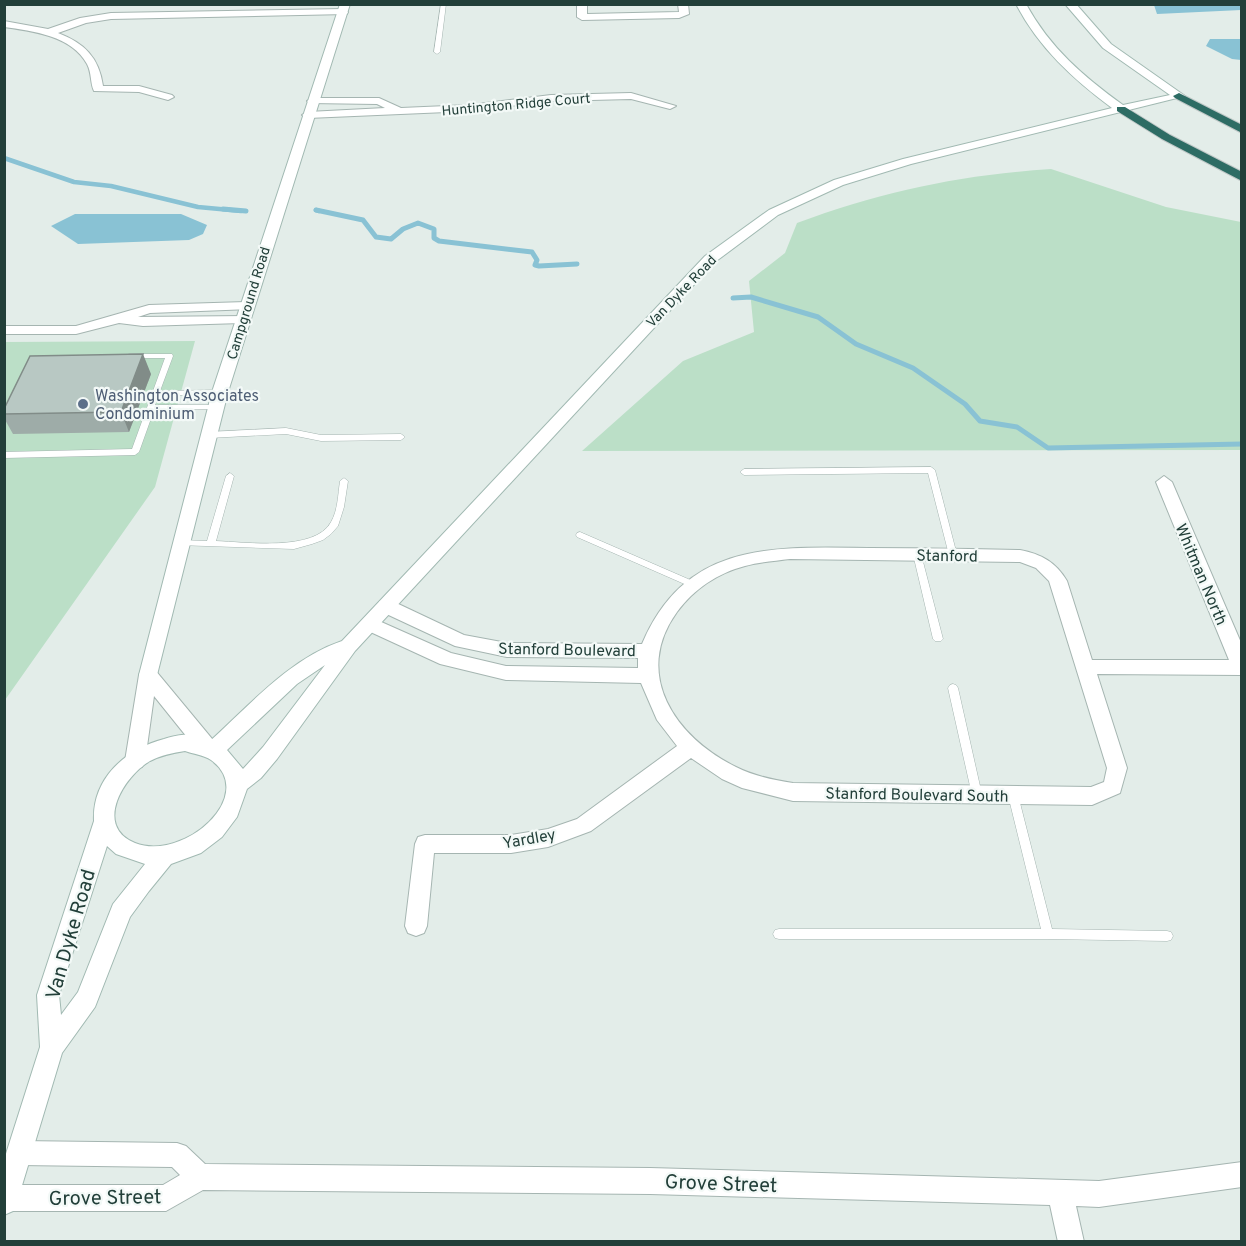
<svg xmlns="http://www.w3.org/2000/svg" width="1246" height="1246" font-family="Overpass,sans-serif">
  <rect width="100%" height="100%" fill="#e3ede9"/>
  <path fill="#bbdfc7" d="M 1051,169 L 1166,207 L 1241,222 L 1241,450 L 582,451 L 683,361 L 754,332 L 749,281 L 785,253 L 797,223 C 883,191 960,175 1051,169 Z
    M 195,341 L 155,487 L 5,700 L 5,342 Z"/>
  <path fill="#89c2d4" d="M 1154,5 L 1241,5 L 1241,10 L 1157,14 Z
    M 1210,39 L 1241,39 L 1241,60 L 1232,59 L 1206,46 Z
    M 75,214 L 181,214 L 207,225 L 203,234 L 189,240 L 78,244 L 51,226 Z"/>
  <g fill="none" stroke-linecap="round" stroke-linejoin="round">
    <path stroke="#89c2d4" stroke-width="4.5" d="M 4,158 L 74,182 L 111,186 L 198,207 L 241,211
      M 316,210 L 319,211"/>
    <path stroke="#89c2d4" stroke-width="5" d="M 223,209 L 246,211
      M 316,210 L 363,220 L 376,237 L 391,239 L 403,229 L 418,223 L 434,229 L 434,238 L 439,241 L 532,252 L 537,260 L 535,265 L 539,266 L 577,264
      M 733,298 L 751,297 L 818,317 L 856,344 L 913,368 L 965,404 L 980,421 L 1017,427 L 1048,448 L 1242,444"/>
    <defs>
      <path id="lane" d="M 441,4 L 446,4 L 440,52 L 437,54 L 434,52 Z
        M 129,354 L 172,354 L 173,356 L 160,391 L 220,390 L 224,392 L 220,394 L 158,396 L 155,405 L 216,405 L 220,407 L 216,409 L 154,410 L 139,452 L 135,455 L 4,458 L 4,452 L 132,449 L 165,358 L 129,358 Z
        M 286,428 L 321,435 L 401,434 L 405,437 L 401,440 L 321,441 L 286,434 L 209,438 L 205,435 L 209,432 Z
        M 931,467 L 935,470 L 957,555 L 953,558 L 949,555 L 928,473 L 744,475 L 740,472 L 744,469 Z
        M 230,473 L 234,476 L 216,541 C 245,542 315,552 331,522 C 338,510 338,494 340,481 L 344,478 L 348,481 L 344,507 L 338,526 L 331,534 L 323,540 L 312,544 L 294,549 L 177,545 L 176,543 L 177,541 L 180,540 L 207,541 L 226,476 Z
        M 580,532 L 695,582 L 696,584 L 695,586 L 689,586 L 577,537 L 576,535 L 577,533 Z
        M 917,551 L 921,554 L 943,639 L 941,641 L 935,641 L 933,639 L 913,554 Z
        M 953,684 L 956,685 L 958,688 L 982,795 L 981,798 L 977,799 L 973,798 L 972,795 L 948,688 L 950,685 Z
        M 1013,791 L 1017,792 L 1018,795 L 1052,929 L 1167,931 L 1171,932 L 1173,936 L 1171,940 L 1167,941 L 1048,939 L 779,939 L 775,938 L 773,934 L 775,930 L 779,929 L 1041,929 L 1008,795 L 1009,792 Z"/>
      <path id="street" d="M 577,4 L 587,4 L 587,14 L 679,12 L 678,4 L 688,4 L 689,14 L 679,18 L 582,20 L 577,17 Z
        M 343,9 L 348,12 L 347,14 L 111,19 L 86,23 L 58,33 C 84,43 99,57 103,86 L 139,86 L 172,95 L 174,97 L 168,100 L 139,92 L 94,91 C 90,83 92,73 87,64 C 72,36 33,31 4,27 L 4,21 L 48,29 L 80,18 L 111,13 Z
        M 631,93 L 676,106 L 670,109 L 631,99 L 551,101 L 470,111 L 308,118 L 302,115 L 308,112 L 385,108 L 377,104 L 309,103 L 307,101 L 313,98 L 379,98 L 401,108 L 470,105 L 551,95 Z
        M 246,302 L 253,306 L 251,309 L 150,313 L 138,317 L 247,316 L 249,319 L 242,323 L 143,326 L 119,323 L 76,334 L 4,334 L 4,326 L 76,326 L 149,305 Z
        M 1164,476 L 1172,482 L 1242,645 L 1242,675 L 1097,674 L 1127,768 L 1120,793 L 1092,805 L 793,801 L 742,788 L 722,779 L 691,758 L 591,831 L 548,847 L 511,853 L 434,853 L 427,926 L 424,933 L 416,936 L 408,933 L 405,926 L 415,844 L 418,837 L 425,835 L 511,835 L 548,829 L 577,819 L 677,746 L 657,720 L 641,683 L 506,680 L 440,664 L 364,629 L 361,624 L 364,619 L 370,617 L 451,653 L 506,666 L 638,668 L 638,658 L 507,657 L 455,646 L 380,611 L 377,606 L 380,601 L 392,601 L 464,635 L 507,643 L 642,644 C 686,540 774,547 870,548 C 920,548 970,549 1020,550 C 1041,554 1056,562 1067,581 L 1092,660 L 1229,660 L 1156,482 ZM 790,559 L 1020,562 L 1036,568 L 1049,581 L 1107,768 L 1104,782 L 1091,787 L 793,783 C 773,780 754,776 736,767 C 675,737 632,674 677,612 C 694,589 718,573 745,566 C 759,562 775,561 790,559 Z
        M 148,668 L 155,670 L 213,740 L 216,746 L 213,752 L 206,754 L 199,752 L 154,696 L 145,761 L 142,767 L 135,769 L 128,767 L 125,761 L 139,675 L 141,670 Z
        M 19,1141 L 177,1143 L 186,1146 L 205,1164 L 650,1168 L 1099,1181 L 1242,1162 L 1242,1187 L 1099,1207 L 1076,1206 L 1084,1242 L 1058,1242 L 1050,1205 L 650,1194 L 203,1190 L 166,1211 L 5,1211 L 5,1185 L 163,1185 L 180,1175 L 172,1167 L 19,1165 L 10,1162 L 7,1153 L 10,1144 Z"/>
      <path id="secondary" d="M 340,4 L 350,4 L 228,392 L 157,675 L 155,680 L 148,682 L 141,680 L 139,675 L 212,392 Z
        M 1016,4 L 1026,4 C 1050,48 1084,77 1123,105 L 1170,95 L 1103,48 L 1065,4 L 1076,4 L 1111,44 L 1185,96 L 911,164 L 843,185 L 778,215 L 715,262 L 355,651 L 277,759 L 261,778 L 247,789 L 237,817 L 222,837 L 201,853 L 171,864 L 149,891 L 130,917 L 95,1007 L 62,1053 L 17,1202 L 13,1211 L 4,1215 L 4,1160 L 40,1047 L 37,995 L 94,821 C 92,779 125,749 164,739 C 171,737 180,734 187,735 C 194,737 202,740 209,742 C 250,705 289,659 342,641 L 705,256 L 769,210 L 834,180 L 903,159 L 1112,108 C 1073,79 1039,48 1016,4 ZM 325,665 L 263,747 L 243,769 L 227,750 L 297,684 ZM 185,751 C 193,754 204,755 211,760 C 259,795 184,862 135,843 C 93,826 124,776 150,761 C 161,755 173,753 185,751 ZM 107,846 L 116,854 L 145,864 L 113,904 L 78,992 L 61,1015 L 59,995 Z"/>
      <path id="highway" d="M 1179,93 L 1242,125 L 1242,133 L 1175,98 L 1173,96 Z
        M 1117,107 L 1125,107 L 1170,135 L 1242,172 L 1242,181 L 1162,139 L 1117,111 Z"/>
    </defs>
    <use href="#lane" stroke="#a5b5b1" stroke-width="1"/>
    <use href="#street" stroke="#a5b5b1" stroke-width="2"/>
    <use href="#secondary" stroke="#a1b9b2" stroke-width="2"/>
    <use href="#highway" stroke="#c1c9c8" stroke-width="2"/>
    <use href="#lane" fill="#fff" fill-rule="evenodd"/>
    <use href="#street" fill="#fff" fill-rule="evenodd"/>
    <use href="#secondary" fill="#fff" fill-rule="evenodd"/>
    <use href="#highway" fill="#2d6c64" fill-rule="evenodd"/>
  </g>
  <path fill="#9eaca8" d="M 151,374 L 129,432 L 13,434 L 4,418 L 4,409 Z"/>
  <path fill="#818c88" d="M 143,354 L 151,374 L 129,432 L 121,412 Z"/>
  <path fill="#b8c8c3" stroke="#818c88" stroke-width="1.5" d="M 143,354 L 121,412 L 4,414 L 4,409 L 30,356 Z"/>
  <circle fill="#5c6f8a" stroke="#f3f9f7" stroke-width="2" cx="83" cy="404" r="6"/>
  <g text-anchor="middle" stroke-width="4.5" stroke-linejoin="round" paint-order="stroke">
    <g font-size="14" fill="#223f39" stroke="#f3f9f7">
      <text transform="translate(516 104) rotate(-5)" y="5">Huntington Ridge Court</text>
      <text transform="translate(681 291) rotate(-46)" y="5">Van Dyke Road</text>
      <text transform="translate(248 303) rotate(-73)" y="5">Campground Road</text>
    </g>
    <g font-size="16" fill="#4e5e75" stroke="#f3f9f7" text-anchor="start">
      <text x="95" y="401">Washington Associates<tspan x="95" dy="18">Condominium</tspan></text>
    </g>
    <g font-size="16" fill="#223f39" stroke="#f3f9f7">
      <text transform="translate(947 555) rotate(1)" y="6">Stanford</text>
      <text transform="translate(1202 574) rotate(67)" y="6">Whitman North</text>
      <text transform="translate(567 649) rotate(1)" y="6">Stanford Boulevard</text>
      <text transform="translate(917 794) rotate(1)" y="6">Stanford Boulevard South</text>
      <text transform="translate(529 838) rotate(-10)" y="6">Yardley</text>
    </g>
    <g font-size="20" fill="#223f39" stroke="#f3f9f7">
      <text transform="translate(70 934) rotate(-74)" y="7">Van Dyke Road</text>
      <text transform="translate(721 1183) rotate(2)" y="7">Grove Street</text>
      <text transform="translate(105 1197) rotate(-1)" y="7">Grove Street</text>
    </g>
  </g>
  <rect width="1246" height="1246" fill="none" stroke="#223f39" stroke-width="12"/>
</svg>
